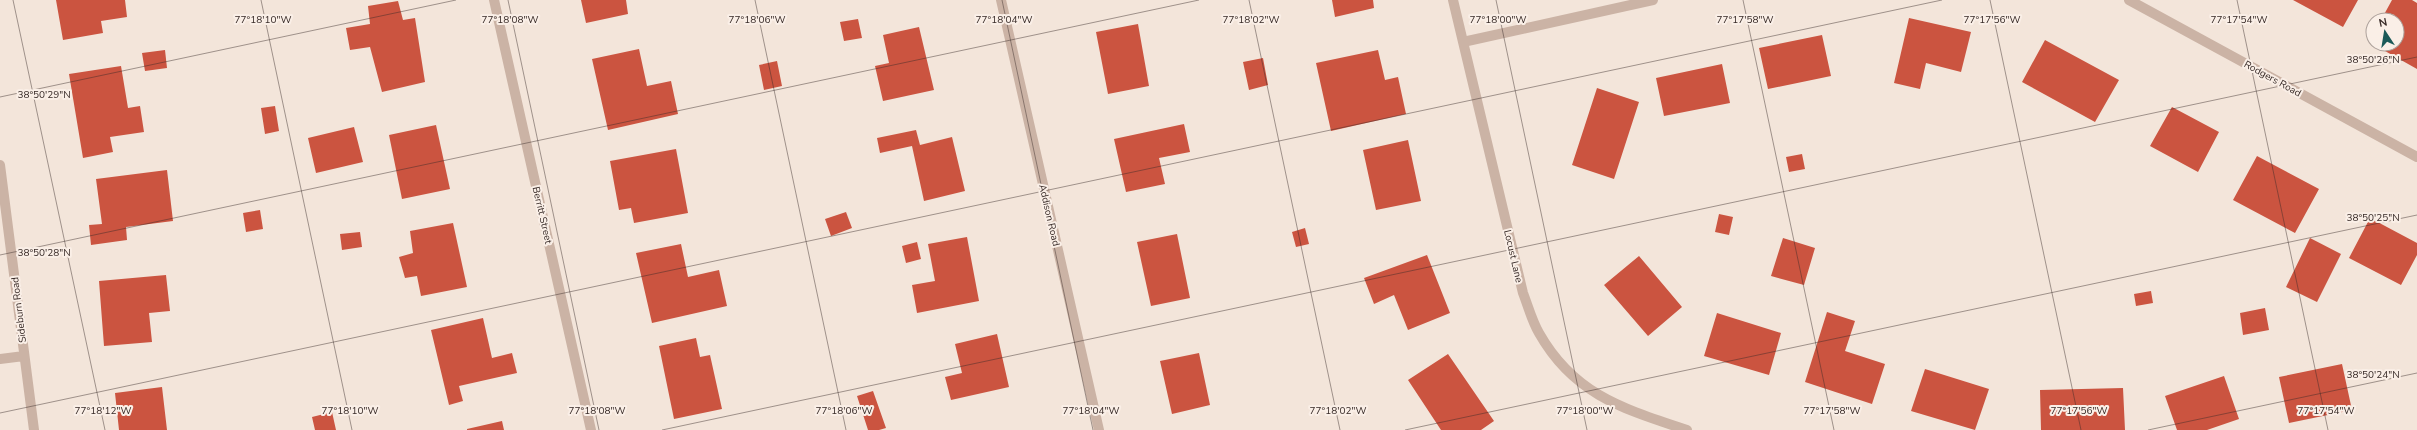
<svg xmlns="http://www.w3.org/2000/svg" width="2417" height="430" font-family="'Nunito Sans',sans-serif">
  <rect width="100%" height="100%" fill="#f3e5da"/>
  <path fill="#cb5440" d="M 56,0 L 125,0 L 127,17 L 101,21 L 103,33 L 63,40 Z
    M 581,0 L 626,0 L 628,14 L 586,23 Z
    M 1332,0 L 1373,0 L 1374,8 L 1335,17 Z
    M 2293,0 L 2358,0 L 2343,27 Z
    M 2392,0 L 2412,0 L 2417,3 L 2417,69 L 2369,42 L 2373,34 L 2373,44 L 2397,44 L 2397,20 L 2381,20 Z
    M 398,1 L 403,20 L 415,18 L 425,82 L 382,92 L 370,47 L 350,50 L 346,28 L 370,24 L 368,6 Z
    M 1909,18 L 1971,32 L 1961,72 L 1926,63 L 1920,89 L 1894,83 Z
    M 858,19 L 862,38 L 844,41 L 840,22 Z
    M 1138,24 L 1149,86 L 1108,94 L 1096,32 Z
    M 919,27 L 934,90 L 883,101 L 875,66 L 889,63 L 883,35 Z
    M 1822,35 L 1831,76 L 1768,89 L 1759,48 Z
    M 2045,40 L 2119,80 L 2095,122 L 2022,82 Z
    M 639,49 L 647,86 L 671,81 L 678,114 L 608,130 L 592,59 Z
    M 165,50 L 167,68 L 145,71 L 142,53 Z
    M 1378,50 L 1385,80 L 1398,77 L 1406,114 L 1331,131 L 1316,63 Z
    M 1263,58 L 1268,85 L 1249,90 L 1243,62 Z
    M 777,61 L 782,86 L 764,90 L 759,65 Z
    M 1722,64 L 1730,103 L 1664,116 L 1656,78 Z
    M 121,66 L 128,108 L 140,106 L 144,132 L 110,137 L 113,152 L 83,158 L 69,74 Z
    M 1597,88 L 1639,102 L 1614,179 L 1572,165 Z
    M 275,106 L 279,131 L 265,134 L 261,108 Z
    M 2172,107 L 2219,132 L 2198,172 L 2150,146 Z
    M 1184,124 L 1190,152 L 1159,158 L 1165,184 L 1126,192 L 1114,139 Z
    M 436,125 L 450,189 L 402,199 L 389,135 Z
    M 354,127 L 363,162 L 316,173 L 308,138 Z
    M 916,130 L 920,145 L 952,137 L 965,191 L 924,201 L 912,146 L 880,153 L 877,138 Z
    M 1408,140 L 1421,201 L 1376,210 L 1363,150 Z
    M 676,149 L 688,213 L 634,223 L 631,208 L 619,210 L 610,161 Z
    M 1802,154 L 1805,169 L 1789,172 L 1786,157 Z
    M 2257,156 L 2319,189 L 2295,233 L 2233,200 Z
    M 167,170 L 173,221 L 126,227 L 127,240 L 91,245 L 89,225 L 102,224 L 96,179 Z
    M 260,210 L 263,229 L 246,232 L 243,213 Z
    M 846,212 L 852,228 L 831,236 L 825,219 Z
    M 1719,214 L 1733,217 L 1729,235 L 1715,232 Z
    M 2370,218 L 2417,243 L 2417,255 L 2401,285 L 2349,258 Z
    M 453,223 L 467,287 L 421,296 L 417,276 L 405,278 L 399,257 L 413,253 L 410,231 Z
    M 1305,228 L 1309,244 L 1296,247 L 1292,232 Z
    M 360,232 L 362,247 L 342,250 L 340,234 Z
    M 1177,234 L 1190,298 L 1151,306 L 1137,242 Z
    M 967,237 L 979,301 L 917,313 L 912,285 L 935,281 L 928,244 Z
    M 1783,238 L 1815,248 L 1804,285 L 1771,276 Z
    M 2310,238 L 2341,254 L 2317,302 L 2286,287 Z
    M 917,242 L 921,259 L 906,263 L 902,246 Z
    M 681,244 L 688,277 L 719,270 L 727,306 L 652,323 L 636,253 Z
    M 1427,255 L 1450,313 L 1408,330 L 1394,295 L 1374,304 L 1364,278 Z
    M 1639,256 L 1682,307 L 1648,336 L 1604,285 Z
    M 166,275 L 170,311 L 149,313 L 152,342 L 104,346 L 99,281 Z
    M 2151,291 L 2153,303 L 2136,306 L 2134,294 Z
    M 2265,308 L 2269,330 L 2243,335 L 2240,313 Z
    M 1827,312 L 1855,321 L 1845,351 L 1885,364 L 1872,404 L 1805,382 Z
    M 1717,313 L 1781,333 L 1769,375 L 1704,356 Z
    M 483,318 L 492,358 L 512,353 L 517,373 L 459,386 L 463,401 L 449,405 L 431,330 Z
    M 997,334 L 1009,387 L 951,400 L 945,377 L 962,373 L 955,344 Z
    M 696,338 L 700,357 L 710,355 L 722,409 L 674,419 L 659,346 Z
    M 1199,353 L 1210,405 L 1172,414 L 1160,361 Z
    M 1448,354 L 1494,421 L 1481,430 L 1441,430 L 1408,380 Z
    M 2342,364 L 2352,410 L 2289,423 L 2279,377 Z
    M 1925,369 L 1989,389 L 1975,430 L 1911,411 Z
    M 2224,376 L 2239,419 L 2207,430 L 2177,430 L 2165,396 Z
    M 162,387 L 167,430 L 119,430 L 115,393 Z
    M 2123,388 L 2125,430 L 2041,430 L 2040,390 Z
    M 873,391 L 886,428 L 879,430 L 868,430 L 857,396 Z
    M 332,412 L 336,430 L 315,430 L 312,417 Z
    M 502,421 L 504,430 L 467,430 L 467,429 Z"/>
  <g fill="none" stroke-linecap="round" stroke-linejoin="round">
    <path stroke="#cbb3a5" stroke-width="10" d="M 494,0 L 591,430
      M 1001,0 L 1099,430
      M 1453,0 L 1523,293 C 1528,306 1532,321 1539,333 C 1574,395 1624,409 1687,430
      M 2129,0 L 2417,157
      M 1463,42 L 1653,0
      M 0,165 L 34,430
      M 0,359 L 24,356"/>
  </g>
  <path fill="none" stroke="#372a27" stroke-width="1" stroke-opacity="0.45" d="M 13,0 L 105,430M 261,0 L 352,430M 508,0 L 599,430M 755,0 L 846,430M 1002,0 L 1093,430M 1249,0 L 1340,430M 1496,0 L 1587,430M 1743,0 L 1834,430M 1990,0 L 2081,430M 2237,0 L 2328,430M 0,97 L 456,0M 0,255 L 1199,0M 0,413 L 1942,0M 662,430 L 2417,57M 1405,430 L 2417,215M 2148,430 L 2417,373"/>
  <g text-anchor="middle" stroke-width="4" stroke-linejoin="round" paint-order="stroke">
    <g font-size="10" fill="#372a27" stroke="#faefe7">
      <text transform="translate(2273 78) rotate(29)" y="4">Rodgers Road</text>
      <text transform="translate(543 215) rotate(77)" y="4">Berritt Street</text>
      <text transform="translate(1050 215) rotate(77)" y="4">Addison Road</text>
      <text transform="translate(1514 256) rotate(77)" y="4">Locust Lane</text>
      <text transform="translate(18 310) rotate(-97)" y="4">Sideburn Road</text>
    </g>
  </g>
  <g font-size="10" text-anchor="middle" fill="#372a27" stroke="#faefe7" stroke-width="4" stroke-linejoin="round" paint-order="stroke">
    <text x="263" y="23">77°18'10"W</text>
    <text x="510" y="23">77°18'08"W</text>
    <text x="757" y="23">77°18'06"W</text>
    <text x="1004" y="23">77°18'04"W</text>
    <text x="1251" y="23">77°18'02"W</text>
    <text x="1498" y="23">77°18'00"W</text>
    <text x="1745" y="23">77°17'58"W</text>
    <text x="1992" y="23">77°17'56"W</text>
    <text x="2239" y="23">77°17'54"W</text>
    <text x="2373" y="63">38°50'26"N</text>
    <text x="44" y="98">38°50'29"N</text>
    <text x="2373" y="221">38°50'25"N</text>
    <text x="44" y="256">38°50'28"N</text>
    <text x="2373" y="378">38°50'24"N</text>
    <text x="103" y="414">77°18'12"W</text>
    <text x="350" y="414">77°18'10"W</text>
    <text x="597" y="414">77°18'08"W</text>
    <text x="844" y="414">77°18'06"W</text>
    <text x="1091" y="414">77°18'04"W</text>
    <text x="1338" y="414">77°18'02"W</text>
    <text x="1585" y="414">77°18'00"W</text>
    <text x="1832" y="414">77°17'58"W</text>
    <text x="2079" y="414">77°17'56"W</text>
    <text x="2326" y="414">77°17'54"W</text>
  </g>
  <g transform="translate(2385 32) rotate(348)"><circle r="19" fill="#faefe7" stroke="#aca09a"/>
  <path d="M0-3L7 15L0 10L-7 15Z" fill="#1b5a58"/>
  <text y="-6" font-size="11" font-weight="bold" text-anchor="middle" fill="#372a27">N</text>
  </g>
</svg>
